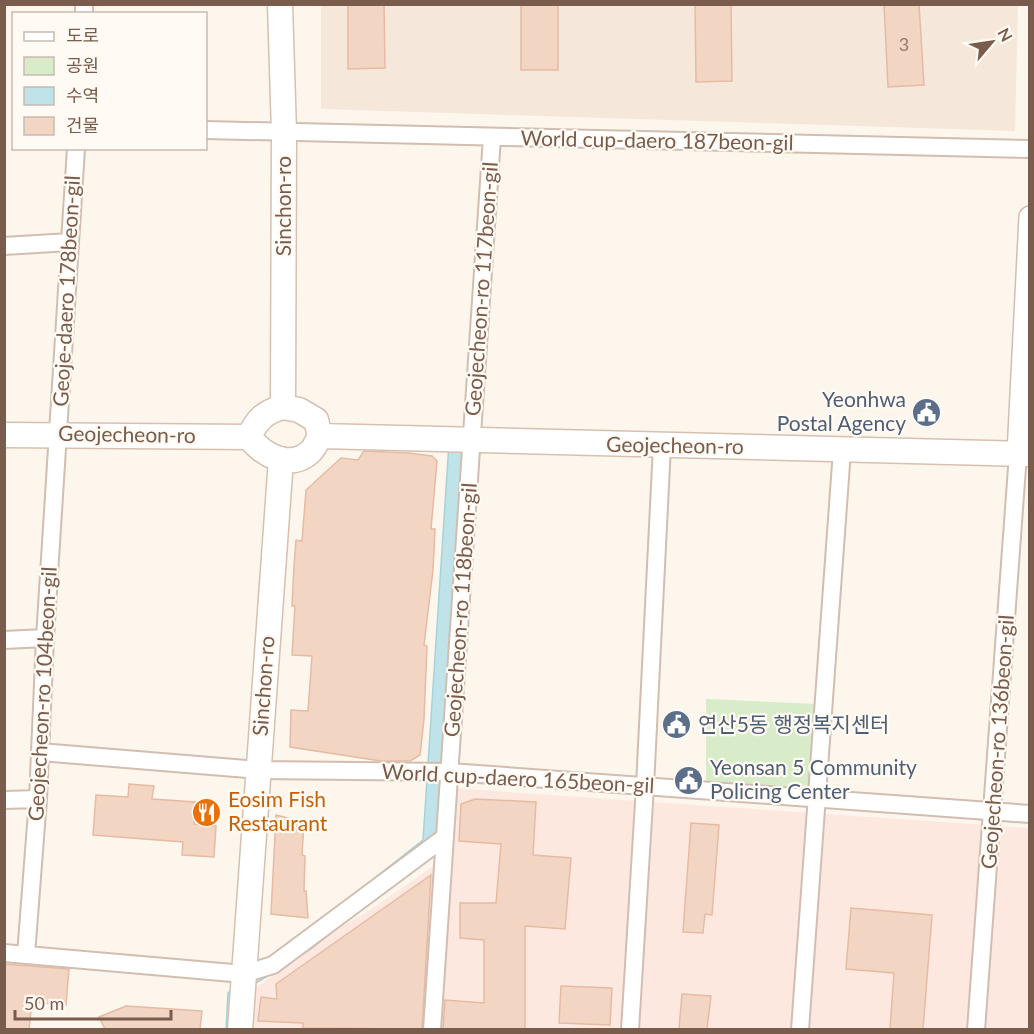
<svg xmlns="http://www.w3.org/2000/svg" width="1034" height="1034" font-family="Lato,'Noto Sans KR',sans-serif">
  <rect width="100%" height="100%" fill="#fdf6ec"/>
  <path fill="#f5e8da" d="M 321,5 L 1018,5 L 1015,131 L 321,109 Z"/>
  <path fill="#fde8e0" d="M 451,788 L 1029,828 L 1029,1029 L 250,1030 L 256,988 L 321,938 L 367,912 L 448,856 Z"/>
  <path fill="#d8ecc9" d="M 706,699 L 817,704 L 811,789 L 706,781 Z"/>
  <path fill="#bfe3e8" stroke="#a5d3da" stroke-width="1.5" d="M 449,443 L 477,446 L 452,836 L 311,949 L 253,985 L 250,1029 L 226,1030 L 228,993 L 423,840 Z"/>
  <path fill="#f3d5c3" stroke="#e6bba3" stroke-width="1.5" d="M 348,4 L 384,4 L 385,68 L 348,69 Z
    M 521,4 L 558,4 L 558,70 L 521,70 Z
    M 695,4 L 731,4 L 732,81 L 696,82 Z
    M 884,4 L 919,4 L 924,85 L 888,87 Z
    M 364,451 L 409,453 L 432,456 L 437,461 L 431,529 L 435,529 L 433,570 L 424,645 L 427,646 L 424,719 L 420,755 L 410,761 L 381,761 L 290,747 L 291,710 L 308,711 L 312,656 L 292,655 L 295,606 L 292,606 L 294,566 L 296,540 L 302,541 L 306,490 L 341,458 L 358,460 Z
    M 129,784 L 154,786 L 152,799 L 196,802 L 194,824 L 216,826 L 214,857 L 182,855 L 183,842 L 93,835 L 96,795 L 128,797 Z
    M 475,799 L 536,802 L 533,855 L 571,858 L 565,929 L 525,926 L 525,1029 L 443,1029 L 445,1000 L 484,1003 L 484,940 L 460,938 L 460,903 L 496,903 L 501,844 L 459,841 L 461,804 Z
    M 276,815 L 304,822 L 302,855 L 305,856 L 304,891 L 306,891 L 308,918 L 271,914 Z
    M 691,823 L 719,825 L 712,915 L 705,914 L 703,933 L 683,932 Z
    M 431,875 L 422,1029 L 303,1028 L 303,1023 L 258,1021 L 261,997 L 277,999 L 276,984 Z
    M 851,908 L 932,915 L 923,1029 L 890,1029 L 894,973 L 846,969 Z
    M 4,964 L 69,969 L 66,1005 L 32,1002 L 29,1029 L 4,1029 Z
    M 561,986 L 612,988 L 610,1025 L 559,1023 Z
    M 682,994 L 711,996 L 707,1029 L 679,1029 Z
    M 126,1006 L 202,1011 L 200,1029 L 105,1029 L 99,1017 Z"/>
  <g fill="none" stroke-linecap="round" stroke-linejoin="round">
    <defs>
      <path id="minor" d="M 84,14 L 84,4
        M 206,130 L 1030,149
        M 4,246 L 70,242
        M 4,640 L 45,638
        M 40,752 L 258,770 L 450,772 L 1030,814
        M 4,800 L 38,799
        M 4,953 L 244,974 L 273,965 L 445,837
        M 26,955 L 38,799 L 45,638 L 76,148
        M 432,1030 L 492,137
        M 630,1030 L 645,786 L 662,446
        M 800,1030 L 842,450
        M 976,1030 L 1018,454"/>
      <path id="tertiary" d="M 1018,454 L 1030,217"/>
      <path id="secondary" d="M 280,4 L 284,133 L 283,407
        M 283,407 L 299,410 L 316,420 L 320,436 C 317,441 314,449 310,452 C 289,471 262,454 249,437 C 257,419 265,412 283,407 Z
        M 4,435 L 249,437
        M 320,436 L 1030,454
        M 240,1030 L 281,459"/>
    </defs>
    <use href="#minor" stroke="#d1beb0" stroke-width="20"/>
    <use href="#tertiary" stroke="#d1beb0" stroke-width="24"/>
    <use href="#secondary" stroke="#d6c0b0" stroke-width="27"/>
    <use href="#minor" stroke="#fff" stroke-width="16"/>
    <use href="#tertiary" stroke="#fff" stroke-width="21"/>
    <use href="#secondary" stroke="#fff" stroke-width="24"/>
  </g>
  <defs>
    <symbol id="civic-disc" viewBox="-11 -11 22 22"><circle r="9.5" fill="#5c6f8a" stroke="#fffaf3"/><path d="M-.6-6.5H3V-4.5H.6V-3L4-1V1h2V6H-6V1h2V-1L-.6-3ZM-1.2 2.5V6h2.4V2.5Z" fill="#fff"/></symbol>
    <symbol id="restaurant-disc" viewBox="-11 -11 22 22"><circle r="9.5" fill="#e8710a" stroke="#fffaf3"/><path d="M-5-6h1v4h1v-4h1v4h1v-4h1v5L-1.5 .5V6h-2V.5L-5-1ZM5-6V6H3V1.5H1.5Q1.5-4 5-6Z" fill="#fff"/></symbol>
  </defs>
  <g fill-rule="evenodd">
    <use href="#civic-disc" x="910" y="396" width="33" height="33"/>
    <use href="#civic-disc" x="660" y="708" width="33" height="33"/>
    <use href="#civic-disc" x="672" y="764" width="33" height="33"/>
    <use href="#restaurant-disc" x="190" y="796" width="33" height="33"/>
  </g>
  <g text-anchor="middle" stroke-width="4.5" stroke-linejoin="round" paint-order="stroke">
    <g font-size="18" fill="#987a6a">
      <text x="904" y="51">3</text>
    </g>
    <g font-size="21" fill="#7a5c4d" stroke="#fffaf3">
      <text transform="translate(657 141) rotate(1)" y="7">World cup-daero 187beon-gil</text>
      <text transform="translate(284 206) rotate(-90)" y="7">Sinchon-ro</text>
      <text transform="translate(482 289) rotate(-86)" y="7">Geojecheon-ro 117beon-gil</text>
      <text transform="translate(67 291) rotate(-87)" y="7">Geoje-daero 178beon-gil</text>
      <text transform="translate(127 435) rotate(1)" y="7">Geojecheon-ro</text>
      <text transform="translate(675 446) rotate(1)" y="7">Geojecheon-ro</text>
      <text transform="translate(461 610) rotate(-86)" y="7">Geojecheon-ro 118beon-gil</text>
      <text transform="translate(264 686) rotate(-86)" y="7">Sinchon-ro</text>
      <text transform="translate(43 694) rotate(-87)" y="7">Geojecheon-ro 104beon-gil</text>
      <text transform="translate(998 742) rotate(-86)" y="7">Geojecheon-ro 136beon-gil</text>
      <text transform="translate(518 779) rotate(3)" y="7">World cup-daero 165beon-gil</text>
    </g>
    <g font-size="21" fill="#4e5e75" stroke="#fffaf3" text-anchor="start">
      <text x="906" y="407" text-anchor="end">Yeonhwa<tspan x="906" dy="24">Postal Agency</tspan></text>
      <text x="698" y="732">연산5동 행정복지센터</text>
      <text x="710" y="775">Yeonsan 5 Community<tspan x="710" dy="24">Policing Center</tspan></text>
    </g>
    <g font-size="21" fill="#c56008" stroke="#fffaf3" text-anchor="start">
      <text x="228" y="807">Eosim Fish<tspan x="228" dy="24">Restaurant</tspan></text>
    </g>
  </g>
  <rect width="1034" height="1034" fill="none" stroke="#7a5c4d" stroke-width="12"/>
  <rect x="12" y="12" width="195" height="138" fill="#fffaf3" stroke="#cabbb1" stroke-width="1.5"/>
  <rect x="24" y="32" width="30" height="9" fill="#ffffff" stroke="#cabbb1" stroke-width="1.5"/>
  <text x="66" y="42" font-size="18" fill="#7a5c4d">도로</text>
  <rect x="24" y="57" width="30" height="18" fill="#d8ecc9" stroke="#cabbb1" stroke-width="1.5"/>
  <text x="66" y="72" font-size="18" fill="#7a5c4d">공원</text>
  <rect x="24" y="87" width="30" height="18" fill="#bfe3e8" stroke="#cabbb1" stroke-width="1.5"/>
  <text x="66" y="102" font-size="18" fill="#7a5c4d">수역</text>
  <rect x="24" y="117" width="30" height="18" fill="#f3d5c3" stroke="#cabbb1" stroke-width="1.5"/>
  <text x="66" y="132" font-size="18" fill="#7a5c4d">건물</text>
  <g transform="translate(992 42) rotate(61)" stroke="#fffaf3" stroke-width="4.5" paint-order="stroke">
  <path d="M0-4.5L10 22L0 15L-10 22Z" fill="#7a5c4d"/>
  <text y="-9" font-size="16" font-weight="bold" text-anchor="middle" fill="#7a5c4d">N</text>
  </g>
  <path d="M15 1010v9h156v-9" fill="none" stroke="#7a5c4d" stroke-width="3"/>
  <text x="24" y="1010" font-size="18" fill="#7a5c4d" stroke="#fffaf3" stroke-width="4.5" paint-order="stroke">50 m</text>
</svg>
